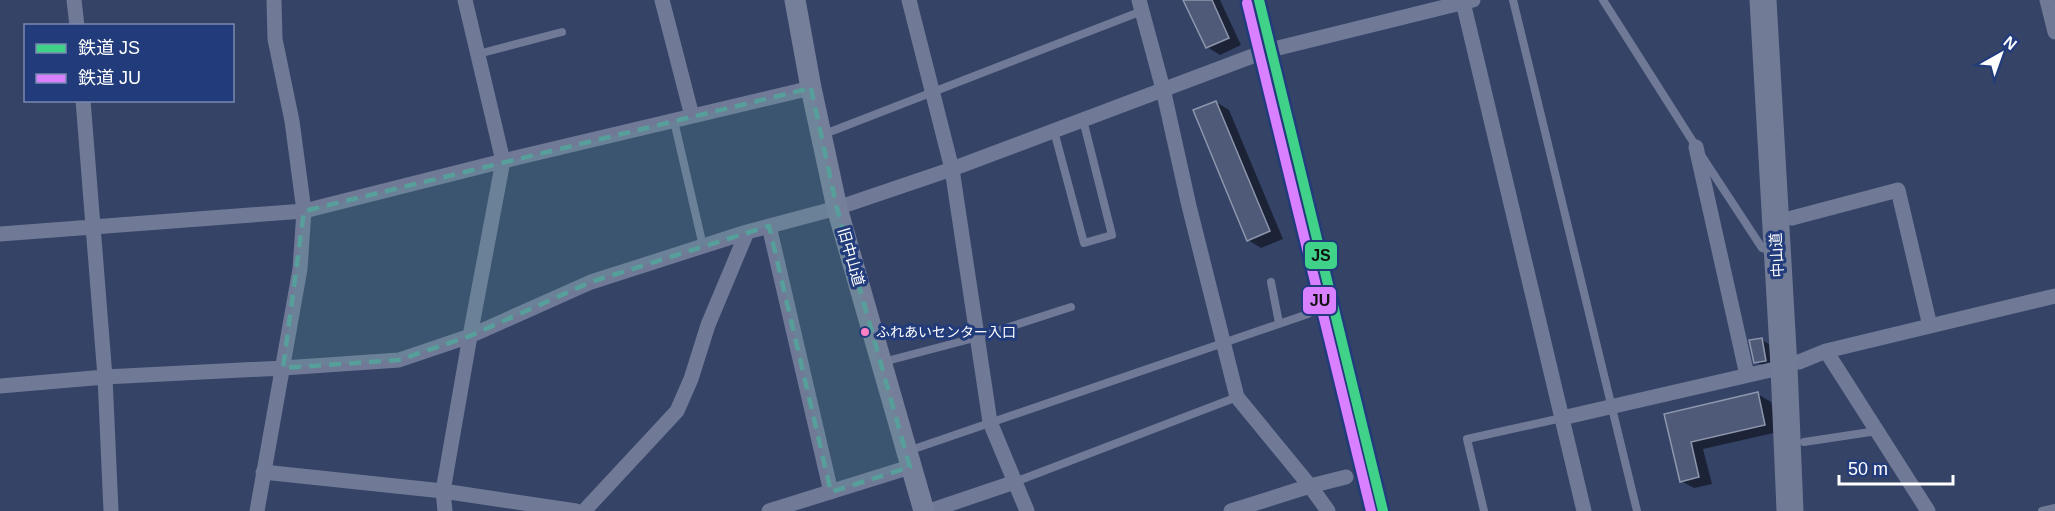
<svg xmlns="http://www.w3.org/2000/svg" width="2055" height="511" font-family="Arial,'Noto Sans JP',sans-serif">
  <rect width="100%" height="100%" fill="#354367"/>
  <path fill="#0007" d="M 1185,0 L 1220,0 L 1241,45 L 1220,55 L 1207,47 Z
    M 1216,102 L 1229,110 L 1283,239 L 1261,248 L 1248,240 Z
    M 1762,340 L 1769,344 L 1772,364 L 1762,365 L 1756,362 Z
    M 1758,394 L 1771,402 L 1778,432 L 1703,449 L 1712,484 L 1694,488 L 1681,481 L 1666,415 Z"/>
  <path fill="#4e5a77" stroke="#8d96ac" stroke-width="1.5" d="M 1183,0 L 1212,0 L 1229,38 L 1206,48 Z
    M 1216,101 L 1270,231 L 1247,241 L 1193,110 Z
    M 1762,338 L 1766,361 L 1754,363 L 1749,340 Z
    M 1758,392 L 1765,425 L 1691,442 L 1699,477 L 1680,482 L 1664,414 Z"/>
  <g fill="none" stroke-linecap="round" stroke-linejoin="round">
    <path stroke="#707a96" stroke-width="8" d="M 1513,0 L 1637,511
      M 1603,0 L 1697,148
      M 478,54 L 562,32
      M 674,121 L 703,246
      M 1054,131 L 1084,243 L 1112,235 L 1083,120
      M 822,135 L 1142,11
      M 1703,158 L 1762,248 L 1774,251
      M 1271,282 L 1279,323
      M 883,362 L 978,337 L 1071,307
      M 1804,442 L 1877,431
      M 908,451 L 1308,314
      M 1015,482 L 1237,397
      M 1484,511 L 1467,439 L 1562,418
      M 2042,511 L 2055,508"/>
    <path stroke="#707a96" stroke-width="15" d="M 74,0 L 77,26
      M 662,0 L 692,116
      M 909,0 L 952,169 L 990,422 L 1027,511
      M 1139,0 L 1163,89 L 1189,206 L 1237,397 L 1310,486 L 1231,511
      M 2047,0 L 2055,32
      M 1463,2 L 1584,511
      M 83,100 L 105,377 L 111,511
      M 1696,147 L 1747,375
      M 1792,218 L 1898,190 L 1930,326
      M 769,226 L 831,492
      M 0,234 L 304,211 L 503,161 L 811,88
      M 1826,351 L 1928,511
      M 1799,362 L 1826,351 L 2055,296
      M 0,386 L 105,377 L 283,368 L 399,360 L 470,336 L 591,282 L 747,232 L 837,208 L 952,169 L 1266,51 L 1473,0
      M 1562,418 L 1784,367
      M 263,472 L 443,491 L 576,511
      M 257,511 L 300,269 L 304,211 L 292,121 L 275,39 L 274,0
      M 445,511 L 443,491 L 470,336 L 503,161 L 465,0
      M 584,511 L 677,411 L 691,379 L 708,325 L 747,232
      M 769,511 L 910,467
      M 929,511 L 1015,482
      M 1328,511 L 1310,486 L 1346,477"/>
    <path stroke="#767f99" stroke-width="21" d="M 795,0 L 811,88 L 837,208 L 924,511"/>
    <path stroke="#717b96" stroke-width="27" d="M 1763,0 L 1784,367 L 1790,511"/>
    <defs>
      <path id="rail-1" d="M 1259,0 L 1383,511"/>
      <path id="rail-2" d="M 1247,3 L 1371,511"/>
    </defs>
    <use href="#rail-1" stroke="#213b7b" stroke-width="15"/>
    <use href="#rail-2" stroke="#213b7b" stroke-width="15"/>
    <use href="#rail-1" stroke="#40d288" stroke-width="10"/>
    <use href="#rail-2" stroke="#d880ff" stroke-width="10"/>
  </g>
  <path fill="#579f9a" fill-opacity="0.2" stroke="#579f9a" stroke-width="4.5" stroke-dasharray="12 8" stroke-linejoin="round" d="M 811,88 L 837,208 L 910,467 L 831,492 L 769,226 L 591,282 L 470,336 L 399,360 L 283,368 L 304,211 Z"/>
  <circle fill="#ff80c5" stroke="#213b7b" stroke-width="2" cx="865" cy="332" r="5"/>
  <g text-anchor="middle" stroke-width="6" stroke-linejoin="round" paint-order="stroke">
    <g font-size="14" fill="#fff" stroke="#213b7b" text-anchor="start">
      <text x="876" y="337">ふれあいセンター入口</text>
    </g>
    <g font-size="15" fill="#fff" stroke="#213b7b">
      <text transform="translate(1777 255) rotate(-93)" y="5">中山道</text>
      <text transform="translate(851 257) rotate(74)" y="5">旧中山道</text>
    </g>
  </g>
  <g stroke="#213b7b" stroke-width="2">
    <rect x="1304" y="241" width="34" height="29" rx="6" fill="#40d288"/>
    <rect x="1302" y="286" width="35" height="29" rx="6" fill="#d880ff"/>
  </g>
  <g font-size="16" text-anchor="middle" font-weight="bold" fill="#111">
    <text x="1321" y="261">JS</text>
    <text x="1320" y="306">JU</text>
  </g>
  <rect x="24" y="24" width="210" height="78" fill="#213b7b" stroke="#7a89b0" stroke-width="1.5"/>
  <rect x="36" y="44" width="30" height="9" fill="#40d288" stroke="#7a89b0" stroke-width="1.5"/>
  <text x="78" y="54" font-size="18" fill="#ffffff">鉄道 JS</text>
  <rect x="36" y="74" width="30" height="9" fill="#d880ff" stroke="#7a89b0" stroke-width="1.5"/>
  <text x="78" y="84" font-size="18" fill="#ffffff">鉄道 JU</text>
  <g transform="translate(2001 54) rotate(40)" stroke="#213b7b" stroke-width="4.5" paint-order="stroke">
  <path d="M0-4.5L10 22L0 15L-10 22Z" fill="#ffffff"/>
  <text y="-9" font-size="16" font-weight="bold" text-anchor="middle" fill="#ffffff">N</text>
  </g>
  <path d="M1839 475v9h114v-9" fill="none" stroke="#ffffff" stroke-width="3"/>
  <text x="1848" y="475" font-size="18" fill="#ffffff" stroke="#213b7b" stroke-width="4.5" paint-order="stroke">50 m</text>
</svg>
